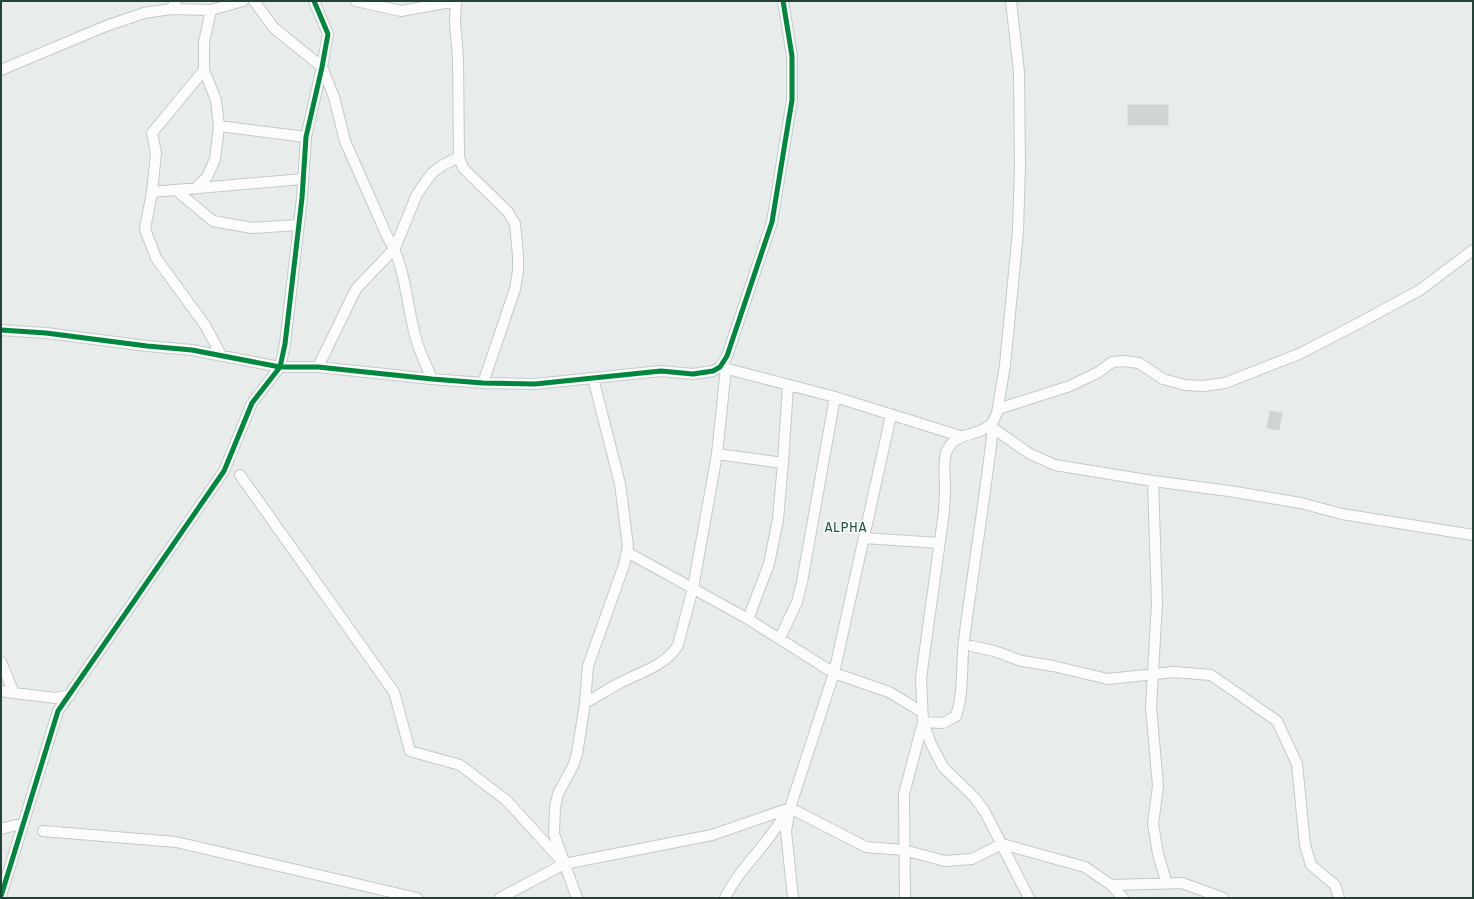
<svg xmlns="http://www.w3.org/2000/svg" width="1474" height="899" font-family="'Archivo Narrow',sans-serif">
  <rect width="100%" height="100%" fill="#e8edeb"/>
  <path fill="#cfd4d2" stroke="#d1d6d4" d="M 1128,105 L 1168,105 L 1168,125 L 1128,125 Z
    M 1270,411 L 1282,413 L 1279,430 L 1267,428 Z"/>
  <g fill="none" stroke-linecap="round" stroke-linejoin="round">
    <defs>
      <path id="street" d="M 254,1 L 274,28 L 322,67 L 334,97 L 345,141 L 387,236 C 407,268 406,307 417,342 C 421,355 427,367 432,379
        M 356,1 L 401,11 L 456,1
        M 456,1 L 455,22 L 458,58 L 459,157 L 463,168 L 508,212 L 515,224 L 518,256 L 518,271 L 515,289 L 483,383
        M 1011,1 L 1019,72 L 1020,166 L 1018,231 L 1005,365 L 997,413 C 995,418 993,423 989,426 C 975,437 953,432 946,453 C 943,464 945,478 945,490 C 945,497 944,505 944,512 L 921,678 L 923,722 L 931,744 L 943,767 L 975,798 L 985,812 L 1029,898
        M 171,9 L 211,10
        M 1,70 L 106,26 L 144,13 L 171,9 L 176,1
        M 204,70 L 216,100 L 219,126
        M 195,189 L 207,177 L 215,159 L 219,126 L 306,137
        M 177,191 L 213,221 L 252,228 L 298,225
        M 152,192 L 303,179
        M 1,330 L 46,333 L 147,346 L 192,350 L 280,367 L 318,367 L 432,379 L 483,383 L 535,384 L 661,371 L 693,374 L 713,371 L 720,367 L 727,356 L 772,222 L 792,100 L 792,56 L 783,1
        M 221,355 L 205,325 L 156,258 L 145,229 L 152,192 L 156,153 L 152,133 L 204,70 L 204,42 L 211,10 L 243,1
        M 318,367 L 356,289 L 395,248 L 417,194 L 432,173 L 443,165 L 459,157
        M 720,367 L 835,397 L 960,436
        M 998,409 L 1070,386 L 1099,372 L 1112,362 L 1124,361 L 1139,363 L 1163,379 L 1185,385 L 1203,386 L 1225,383 L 1299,354 L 1361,322 L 1420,290 L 1473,250
        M 990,426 L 1030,454 L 1055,465 L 1153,481 L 1229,491 L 1301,503 L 1342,514 L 1473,535
        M 717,454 L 783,463
        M 240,475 L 394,692 L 410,751 L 460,765 L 506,800 L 561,860
        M 1153,481 L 1157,603 L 1151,707 L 1158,786 L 1153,824 L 1158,854 L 1167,884
        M 864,538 L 939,543
        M 627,552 L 748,619 L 834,673 L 889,692 L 922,712
        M 748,619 L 769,564 L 778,519 L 783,463 L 788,385
        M 780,638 L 797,602 L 802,582 L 835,397
        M 972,646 L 994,651 L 1022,661 L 1053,666 L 1108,679 L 1174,672 L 1211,675 L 1277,721 L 1297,764 L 1305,845 L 1311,865 L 1335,885 L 1339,898
        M 1,662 L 14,693 L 56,698 L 70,695
        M 1,691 L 14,693
        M 585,703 C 596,697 607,690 618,684 C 638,673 666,666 678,645 L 693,588 L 717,454 L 726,368
        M 1,829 L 24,823
        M 43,831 L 176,842 L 417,898
        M 911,852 L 945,861 L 972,859 L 1002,844 L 1085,867 L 1111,885 L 1123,898
        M 1111,885 L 1182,883 L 1223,898
        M 1,896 L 58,711 L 224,471 L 252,403 L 280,367 L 285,344 L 302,198 L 306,137 L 322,67 L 328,34 L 314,1
        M 500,898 L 564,864 L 712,835 L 790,808 L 866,847 L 904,850
        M 577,898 L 554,834 L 555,807 L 558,794 L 573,766 L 577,754 L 585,703 L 588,666 L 624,565 L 628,546 L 620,484 L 593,378
        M 725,898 C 734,879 747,865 760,849 C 770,837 779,824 788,811
        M 793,898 L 786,831 L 790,808 L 834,673 L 891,415
        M 905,898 L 904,794 L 923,722 L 943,723 L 956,716 C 964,693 961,665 964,640 C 973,570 985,499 993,428"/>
    </defs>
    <use href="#street" stroke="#c5cac8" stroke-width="12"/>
    <use href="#street" stroke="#fcfcfc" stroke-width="10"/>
    <defs>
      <path id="cycleway" d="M 1,330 L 46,333 L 147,346 L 192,350 L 280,367 L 318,367 L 432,379 L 483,383 L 535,384 L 661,371 L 693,374 L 713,371 L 720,367 L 727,356 L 772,222 L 792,100 L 792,56 L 783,1
        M 1,896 L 58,711 L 224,471 L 252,403 L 280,367 L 285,344 L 302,198 L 306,137 L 322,67 L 328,34 L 314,1"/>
    </defs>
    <use href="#cycleway" stroke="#f7fbf9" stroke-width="8"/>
    <use href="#cycleway" stroke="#00873e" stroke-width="5"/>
  </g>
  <g text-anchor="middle" stroke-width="3" stroke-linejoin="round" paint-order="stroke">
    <g font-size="14" letter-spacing="1" fill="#1f5548" stroke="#f7fbf9">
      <text x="846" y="532">ALPHA</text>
    </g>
  </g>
  <rect width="1474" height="899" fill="none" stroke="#24423a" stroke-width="4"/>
</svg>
